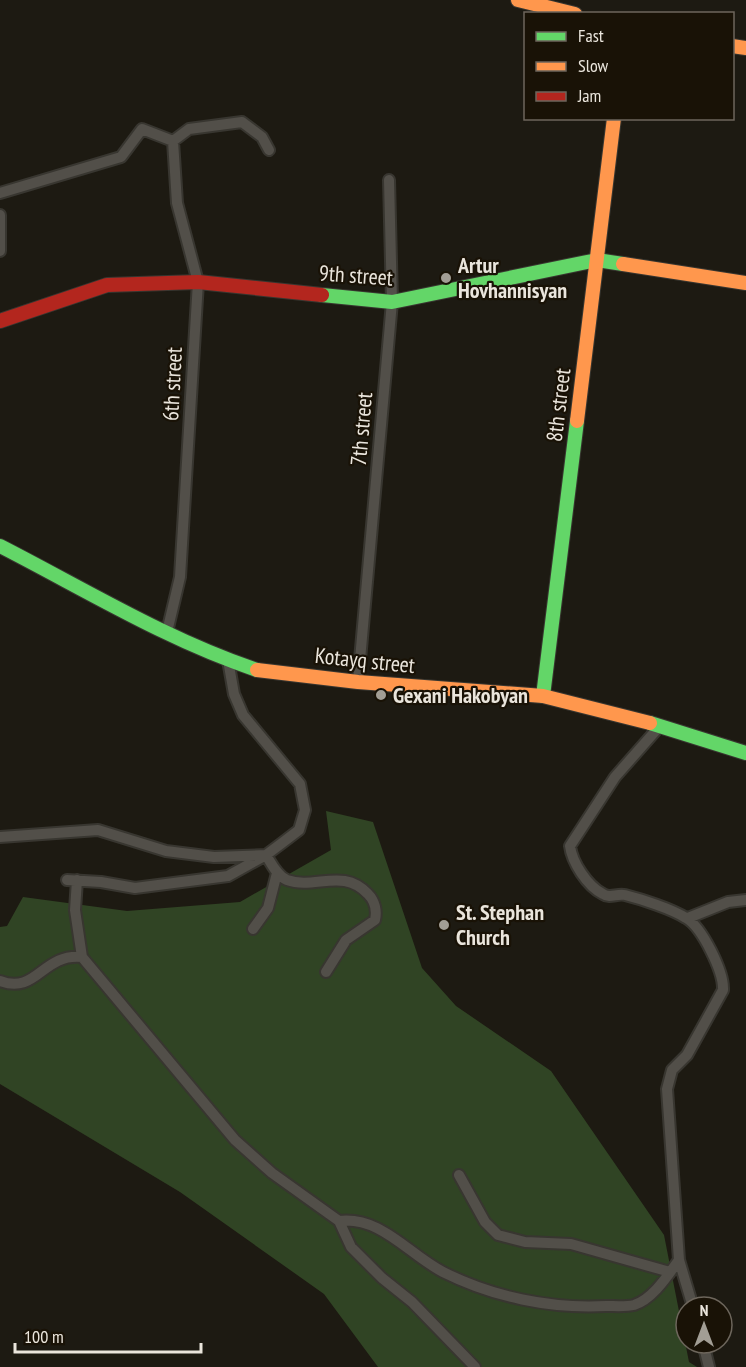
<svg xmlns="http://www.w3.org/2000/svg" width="746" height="1367" font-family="'PT Sans Narrow',sans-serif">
  <rect width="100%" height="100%" fill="#1d1a12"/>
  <path fill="#304424" d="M 326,811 L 373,822 L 422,968 L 456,1006 L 551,1071 L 664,1235 L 689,1362 L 697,1367 L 378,1367 L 324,1294 L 180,1192 L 0,1084 L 0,927 L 7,926 L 23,897 L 127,911 L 240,902 L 331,850 Z"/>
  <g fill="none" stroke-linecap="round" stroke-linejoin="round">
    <defs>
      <path id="street" d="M 0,193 L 121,157 L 142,129 L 173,141 L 189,129 L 242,122 L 262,137 L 269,150
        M 0,215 L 0,251
        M 167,632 L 180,577 L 198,282 L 177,203 L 173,141
        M 358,682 L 392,302 L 389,180
        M 659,727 L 615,777 L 570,846 C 572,862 587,886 603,894 C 610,899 617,893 625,895 C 641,899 672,909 686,918 C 702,927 724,972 723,990 L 687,1055 L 672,1070 L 667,1089 L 679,1260 L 693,1307
        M 0,837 L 98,830 L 166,851 L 214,857 L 266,855 L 282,843 L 299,830 L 305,810 L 300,784 L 243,715 L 234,694 L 228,660
        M 67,880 L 101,882 L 135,888 L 228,876 L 266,855 C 271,863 277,876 287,880 C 315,890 343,867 368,894 C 375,901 377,911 375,920 L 346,940 L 326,972
        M 688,918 L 728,902 L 746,900
        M 253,929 L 268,908 L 277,873
        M 82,957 L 235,1140 L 272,1173 L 339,1221 L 351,1247 L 382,1278 L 412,1302 L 475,1367
        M 0,981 C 37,995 42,953 82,957 L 75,910 L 77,880
        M 459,1175 L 485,1222 L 498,1235 L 525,1242 L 571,1244 L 670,1272
        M 339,1221 C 381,1216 408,1254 443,1272 C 493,1297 550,1309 606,1306 C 615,1306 626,1307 634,1305 C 653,1299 668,1275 679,1260
        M 703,1343 L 709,1367"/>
      <path id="fast" d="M 322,295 L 392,302 L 597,260 L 623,264
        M 0,546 C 84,589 167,640 257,670
        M 543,696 L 577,421
        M 650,723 L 746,753"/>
      <path id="slow" d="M 518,0 L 575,14
        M 732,46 L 746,48
        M 623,264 L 746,283
        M 577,421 L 614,118
        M 257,670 L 358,682 L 543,696 L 650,723"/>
      <path id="jam" d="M 0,321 L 107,285 L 198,282 L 322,295"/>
    </defs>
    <use href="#street" stroke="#383630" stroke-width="14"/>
    <use href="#fast" stroke="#383630" stroke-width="16"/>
    <use href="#slow" stroke="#383630" stroke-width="16"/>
    <use href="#jam" stroke="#383630" stroke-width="16"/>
    <use href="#street" stroke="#524f49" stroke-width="10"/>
    <use href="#fast" stroke="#63d668" stroke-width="14"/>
    <use href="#slow" stroke="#ff974d" stroke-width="14"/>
    <use href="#jam" stroke="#b3261e" stroke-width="14"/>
  </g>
  <g fill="#a29e95" stroke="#191206" stroke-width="2">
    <circle cx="446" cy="278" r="6"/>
    <circle cx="381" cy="695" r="6"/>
    <circle cx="444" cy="925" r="6"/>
  </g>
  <g text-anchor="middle" stroke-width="4.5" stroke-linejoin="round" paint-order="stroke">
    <g font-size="22" font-weight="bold" fill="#eae5dc" stroke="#191206" text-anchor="start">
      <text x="458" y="273">Artur<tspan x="458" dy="25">Hovhannisyan</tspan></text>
      <text x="393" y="703">Gexani Hakobyan</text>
      <text x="456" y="920">St. Stephan<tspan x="456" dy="25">Church</tspan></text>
    </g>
    <g font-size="22" fill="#eae5dc" stroke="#191206">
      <text transform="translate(356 275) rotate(4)" y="8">9th street</text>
      <text transform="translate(172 384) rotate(-87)" y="8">6th street</text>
      <text transform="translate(558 405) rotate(-83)" y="8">8th street</text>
      <text transform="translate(361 429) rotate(-85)" y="8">7th street</text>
      <text transform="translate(365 660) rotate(6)" y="8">Kotayq street</text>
    </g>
  </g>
  <rect x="524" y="12" width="210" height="108" fill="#191206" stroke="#6d665c" stroke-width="1.5"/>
  <rect x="536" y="32" width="30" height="9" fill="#63d668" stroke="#6d665c" stroke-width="1.5"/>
  <text x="578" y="42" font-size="18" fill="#eae5dc">Fast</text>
  <rect x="536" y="62" width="30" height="9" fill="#ff974d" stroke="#6d665c" stroke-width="1.5"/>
  <text x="578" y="72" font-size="18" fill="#eae5dc">Slow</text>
  <rect x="536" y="92" width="30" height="9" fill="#b3261e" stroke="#6d665c" stroke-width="1.5"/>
  <text x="578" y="102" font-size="18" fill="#eae5dc">Jam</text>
  <g transform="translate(704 1325)"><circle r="28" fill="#191206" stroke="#6d665c" stroke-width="1.5"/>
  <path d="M0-4.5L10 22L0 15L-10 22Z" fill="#a29e95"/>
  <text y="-9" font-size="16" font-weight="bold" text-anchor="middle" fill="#eae5dc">N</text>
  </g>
  <path d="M15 1343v9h186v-9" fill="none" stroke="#eae5dc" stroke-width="3"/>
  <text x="24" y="1343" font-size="18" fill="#eae5dc" stroke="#191206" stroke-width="4.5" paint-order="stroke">100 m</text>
</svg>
